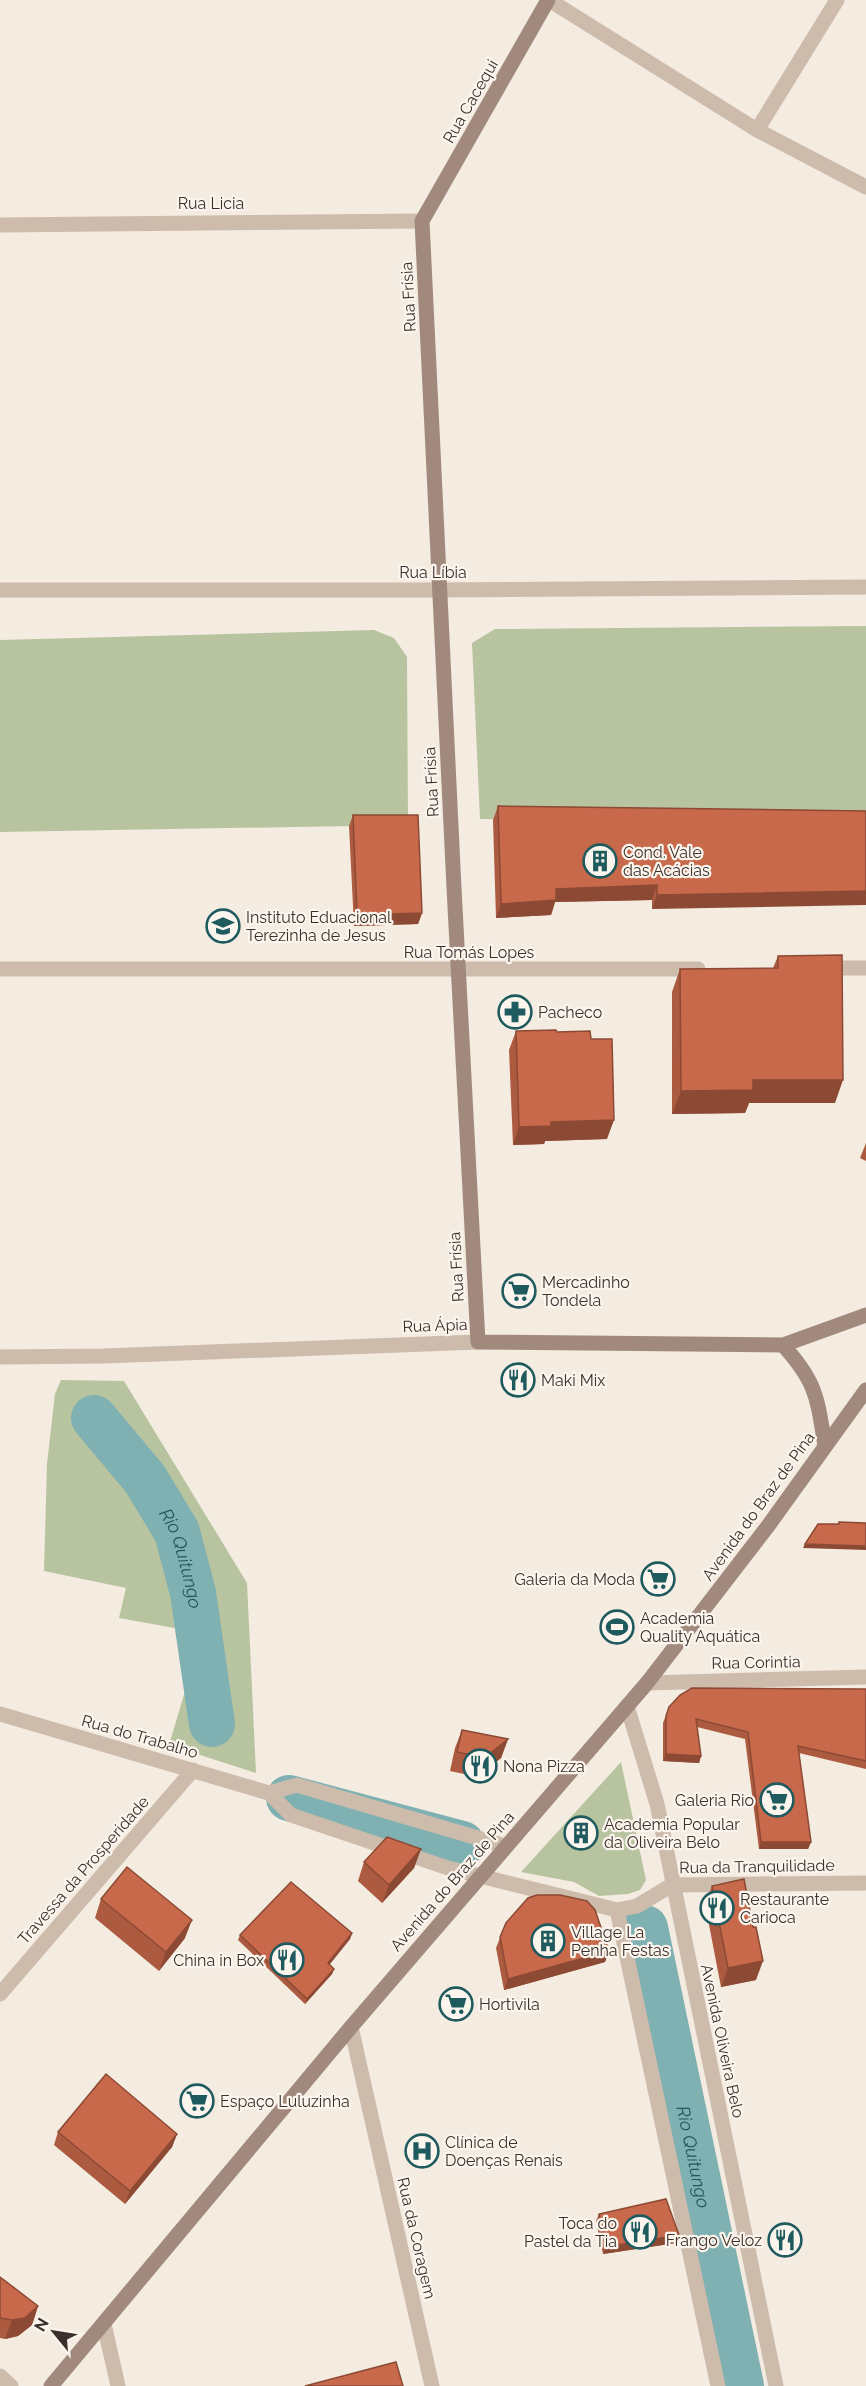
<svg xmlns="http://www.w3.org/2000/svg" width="866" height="2386" font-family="Raleway,sans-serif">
  <rect width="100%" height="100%" fill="#f4ebe1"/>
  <path fill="#b8c4a0" d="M 866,626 L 866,825 L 480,819 L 472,643 L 495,629 Z
    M 374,630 L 394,638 L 407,657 L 408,825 L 0,832 L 0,640 Z
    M 61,1380 L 124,1381 L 247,1583 L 256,1773 L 169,1745 L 194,1661 L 191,1631 L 119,1618 L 126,1588 L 44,1571 L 47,1464 L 55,1394 Z
    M 621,1762 L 646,1880 L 640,1890 L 628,1894 L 599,1896 L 574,1882 L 521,1872 Z"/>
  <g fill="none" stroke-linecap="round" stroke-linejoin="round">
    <g stroke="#7fb0b2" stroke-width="46">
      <path id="s1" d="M 94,1418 L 145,1479 L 177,1532 L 193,1593 L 212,1724"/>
      <path d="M 289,1798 L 462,1844"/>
      <path id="s2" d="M 645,1928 L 741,2386"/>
    </g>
    <path stroke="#cdbbac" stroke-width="15" d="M 549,0 L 757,130 L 866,187
      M 757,130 L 837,0
      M 0,225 L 422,221
      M 0,590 L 440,590 L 866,587
      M 824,968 L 866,968
      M 0,969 C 233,967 465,971 698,969
      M 0,1357 L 104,1356 L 478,1342
      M 647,1683 L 866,1677
      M 0,1994 L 193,1770
      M 351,2027 L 432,2386
      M 104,2324 L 118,2386
      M 0,2376 L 11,2386"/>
    <path stroke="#cdbbac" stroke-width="15" d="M 627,1706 L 657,1804 L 776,2386
      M 0,1714 L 269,1793 L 291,1815 L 448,1868 L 617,1910 L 637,1906 L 672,1885 L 866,1883
      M 269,1793 L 297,1785 L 505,1846
      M 617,1910 L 718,2386"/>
    <path stroke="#a18a7d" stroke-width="15" d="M 548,0 L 422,221 L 454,888 L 478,1342 L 783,1345 L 866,1315
      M 783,1345 C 817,1383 817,1397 825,1446
      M 51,2386 L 351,2027 L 647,1683 L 768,1526 L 866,1390"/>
  </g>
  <path fill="#ac5a40" d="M 498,806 L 866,811 L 652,909 L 652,900 L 555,902 L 551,915 L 496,918 L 493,820 Z
    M 353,815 L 422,913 L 418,924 L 354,926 L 349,826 Z
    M 778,956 L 835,1103 L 749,1103 L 745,1113 L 672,1114 L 672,992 L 680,969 L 773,968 Z
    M 516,1031 L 557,1032 L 591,1039 L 607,1139 L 545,1141 L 544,1144 L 513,1145 L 509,1050 Z
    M 866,1143 L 866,1161 L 860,1158 Z
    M 866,1689 L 866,1769 L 799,1753 L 811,1842 L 808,1849 L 759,1849 L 745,1739 L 697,1727 L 701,1756 L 699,1763 L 663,1761 L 663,1723 L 669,1707 Z
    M 462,1730 L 508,1739 L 501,1758 L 481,1774 L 469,1775 L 450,1771 L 455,1748 Z
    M 421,1849 L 414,1868 L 382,1903 L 358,1881 L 364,1862 Z
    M 712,1886 L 753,1927 L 756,1980 L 721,1987 L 705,1904 Z
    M 101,1899 L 185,1938 L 159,1971 L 95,1918 Z
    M 506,1923 L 609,1951 L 605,1962 L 504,1990 L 496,1948 Z
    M 352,1933 L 350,1939 L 329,1965 L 334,1969 L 332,1974 L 305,2004 L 238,1940 L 240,1935 Z
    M 58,2132 L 177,2134 L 172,2147 L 125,2204 L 54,2145 Z
    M 599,2214 L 679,2235 L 676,2243 L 603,2254 L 596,2221 Z
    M 0,2277 L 38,2306 L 32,2325 L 18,2336 L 5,2339 L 0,2338 Z"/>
  <path fill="#8c4a34" d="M 657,885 L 652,900 L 555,902 L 551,915 L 496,918 L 501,904 L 556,889 Z
    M 866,891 L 866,905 L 652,909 L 657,895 Z
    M 422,913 L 418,924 L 354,926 L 357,915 Z
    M 753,1080 L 843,1080 L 835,1103 L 749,1103 L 745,1113 L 672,1114 L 681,1091 Z
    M 614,1120 L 607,1139 L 545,1141 L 544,1144 L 513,1145 L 519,1127 L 551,1122 Z
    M 805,1544 L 866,1546 L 866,1550 L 803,1548 Z
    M 508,1739 L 501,1758 L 481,1774 L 469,1775 L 476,1756 Z
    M 666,1754 L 701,1756 L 699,1763 L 663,1761 Z
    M 761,1842 L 811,1842 L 808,1849 L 759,1849 Z
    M 421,1849 L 414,1868 L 382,1903 L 389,1885 Z
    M 192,1920 L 185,1938 L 159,1971 L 166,1952 Z
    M 352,1933 L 350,1939 L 326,1969 L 328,1963 Z
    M 609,1951 L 605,1962 L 504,1990 L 508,1979 Z
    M 763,1961 L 756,1980 L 721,1987 L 728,1968 Z
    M 334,1969 L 332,1974 L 305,2004 L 307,1999 Z
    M 177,2134 L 172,2147 L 125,2204 L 130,2191 Z
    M 679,2235 L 676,2243 L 603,2254 L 606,2247 Z
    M 38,2306 L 32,2325 L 18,2336 L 5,2339 L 12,2320 Z"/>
  <path fill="#c8694b" stroke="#8c4a34" stroke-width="1.5" d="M 498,806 L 866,811 L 866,891 L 657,895 L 657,885 L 556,889 L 556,900 L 501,904 Z
    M 353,815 L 418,815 L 422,913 L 357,915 Z
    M 842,955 L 843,1080 L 753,1080 L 753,1090 L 681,1091 L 680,969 L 778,968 L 778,956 Z
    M 556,1030 L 557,1032 L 590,1031 L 591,1039 L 612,1039 L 614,1120 L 551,1122 L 551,1126 L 519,1127 L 516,1031 Z
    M 839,1522 L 866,1523 L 866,1546 L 805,1544 L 818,1524 L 839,1524 Z
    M 692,1688 L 866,1689 L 866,1761 L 798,1746 L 811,1842 L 761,1842 L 748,1732 L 696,1719 L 701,1756 L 666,1754 L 666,1716 L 669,1707 L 680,1695 Z
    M 462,1730 L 508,1739 L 488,1755 L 476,1756 L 457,1752 Z
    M 387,1837 L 421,1849 L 389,1885 L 364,1862 Z
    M 127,1867 L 192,1920 L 166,1952 L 101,1899 Z
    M 744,1879 L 753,1927 L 756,1927 L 763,1961 L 728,1968 L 712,1886 Z
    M 291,1882 L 352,1933 L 328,1963 L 334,1969 L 307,1999 L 240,1935 Z
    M 537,1895 L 560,1895 L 587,1901 L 595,1910 L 609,1951 L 508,1979 L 500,1937 L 506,1923 L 528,1898 Z
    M 106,2074 L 177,2134 L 130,2191 L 58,2132 Z
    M 666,2199 L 679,2235 L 606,2247 L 599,2214 Z
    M 0,2277 L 38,2306 L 25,2318 L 12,2320 L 0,2318 Z
    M 396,2362 L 403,2386 L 305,2386 Z"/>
  <defs>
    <symbol id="building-ring" viewBox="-11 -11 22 22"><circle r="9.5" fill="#fbf5ee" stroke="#1f5a5e" stroke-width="1.5"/><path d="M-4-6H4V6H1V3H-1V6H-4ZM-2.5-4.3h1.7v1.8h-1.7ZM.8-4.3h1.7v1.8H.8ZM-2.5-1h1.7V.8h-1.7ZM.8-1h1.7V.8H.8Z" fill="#1f5a5e"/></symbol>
    <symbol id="school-ring" viewBox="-11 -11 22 22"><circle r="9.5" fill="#fbf5ee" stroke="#1f5a5e" stroke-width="1.5"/><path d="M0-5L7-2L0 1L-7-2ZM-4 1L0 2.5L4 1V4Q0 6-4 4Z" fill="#1f5a5e"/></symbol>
    <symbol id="pharmacy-ring" viewBox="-11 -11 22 22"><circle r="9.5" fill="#fbf5ee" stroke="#1f5a5e" stroke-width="1.5"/><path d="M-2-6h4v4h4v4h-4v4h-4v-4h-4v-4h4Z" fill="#1f5a5e"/></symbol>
    <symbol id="supermarket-ring" viewBox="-11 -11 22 22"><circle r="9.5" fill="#fbf5ee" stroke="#1f5a5e" stroke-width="1.5"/><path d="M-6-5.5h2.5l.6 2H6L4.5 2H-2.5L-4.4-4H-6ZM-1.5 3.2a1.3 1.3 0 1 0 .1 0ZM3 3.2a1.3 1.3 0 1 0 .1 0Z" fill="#1f5a5e"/></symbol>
    <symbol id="restaurant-ring" viewBox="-11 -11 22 22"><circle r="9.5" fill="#fbf5ee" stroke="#1f5a5e" stroke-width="1.5"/><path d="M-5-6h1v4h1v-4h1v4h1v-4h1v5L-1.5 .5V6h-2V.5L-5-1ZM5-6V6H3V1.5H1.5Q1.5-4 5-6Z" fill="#1f5a5e"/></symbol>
    <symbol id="stadium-ring" viewBox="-11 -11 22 22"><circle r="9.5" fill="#fbf5ee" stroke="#1f5a5e" stroke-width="1.5"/><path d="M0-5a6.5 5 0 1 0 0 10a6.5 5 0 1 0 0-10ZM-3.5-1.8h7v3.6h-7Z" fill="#1f5a5e"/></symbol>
    <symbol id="hospital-ring" viewBox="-11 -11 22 22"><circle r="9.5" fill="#fbf5ee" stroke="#1f5a5e" stroke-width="1.5"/><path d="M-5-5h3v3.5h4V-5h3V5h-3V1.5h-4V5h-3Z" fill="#1f5a5e"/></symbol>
  </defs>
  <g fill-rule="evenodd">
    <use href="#building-ring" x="581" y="842" width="38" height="38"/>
    <use href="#school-ring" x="204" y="907" width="38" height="38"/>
    <use href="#pharmacy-ring" x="496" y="993" width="38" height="38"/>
    <use href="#supermarket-ring" x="500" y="1272" width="38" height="38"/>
    <use href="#restaurant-ring" x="499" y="1361" width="38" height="38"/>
    <use href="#supermarket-ring" x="639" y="1560" width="38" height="38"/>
    <use href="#stadium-ring" x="598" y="1608" width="38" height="38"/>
    <use href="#restaurant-ring" x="461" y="1747" width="38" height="38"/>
    <use href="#supermarket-ring" x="758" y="1781" width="38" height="38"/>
    <use href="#building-ring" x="562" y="1814" width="38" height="38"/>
    <use href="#restaurant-ring" x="698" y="1889" width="38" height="38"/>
    <use href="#building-ring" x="529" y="1922" width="38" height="38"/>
    <use href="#restaurant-ring" x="268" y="1941" width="38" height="38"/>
    <use href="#supermarket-ring" x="437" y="1985" width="38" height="38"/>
    <use href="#supermarket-ring" x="178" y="2082" width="38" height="38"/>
    <use href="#hospital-ring" x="403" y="2132" width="38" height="38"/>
    <use href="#restaurant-ring" x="621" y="2213" width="38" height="38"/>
    <use href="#restaurant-ring" x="766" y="2221" width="38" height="38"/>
  </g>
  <g text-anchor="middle" stroke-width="4.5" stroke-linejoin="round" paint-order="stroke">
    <g font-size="16" fill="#3b302b" stroke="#fbf5ee">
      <text transform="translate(470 101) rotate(-60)" y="6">Rua Cacequi</text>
      <text x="211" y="209">Rua Licia</text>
      <text transform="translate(408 297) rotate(-93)" y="6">Rua Frísia</text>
      <text x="433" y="578">Rua Líbia</text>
      <text transform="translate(431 782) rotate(-93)" y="6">Rua Frísia</text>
      <text x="469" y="958">Rua Tomás Lopes</text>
      <text transform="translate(456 1267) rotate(-93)" y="6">Rua Frísia</text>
      <text transform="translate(435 1325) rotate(-2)" y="6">Rua Ápia</text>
      <text transform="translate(758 1506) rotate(-54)" y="6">Avenida do Braz de Pina</text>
      <text transform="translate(756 1662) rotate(-1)" y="6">Rua Corintia</text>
      <text transform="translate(140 1736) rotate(16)" y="6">Rua do Trabalho</text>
      <text transform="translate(757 1866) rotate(-1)" y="6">Rua da Tranquilidade</text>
      <text transform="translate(83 1870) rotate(-49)" y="6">Travessa da Prosperidade</text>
      <text transform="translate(452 1881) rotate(-49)" y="6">Avenida do Braz de Pina</text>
      <text transform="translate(723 2041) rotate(78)" y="6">Avenida Oliveira Belo</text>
      <text transform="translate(417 2238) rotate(77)" y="6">Rua da Coragem</text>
    </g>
    <g font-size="16" fill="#3b302b" stroke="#fbf5ee" text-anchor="start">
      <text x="623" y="858">Cond. Vale<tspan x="623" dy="18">das Acácias</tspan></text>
      <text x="246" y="923">Instituto Eduacional<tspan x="246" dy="18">Terezinha de Jesus</tspan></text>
      <text x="538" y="1018">Pacheco</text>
      <text x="542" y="1288">Mercadinho<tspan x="542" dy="18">Tondela</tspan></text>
      <text x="541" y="1386">Maki Mix</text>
      <text x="635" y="1585" text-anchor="end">Galeria da Moda</text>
      <text x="640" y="1624">Academia<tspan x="640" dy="18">Quality Aquática</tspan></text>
      <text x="503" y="1772">Nona Pizza</text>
      <text x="754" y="1806" text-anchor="end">Galeria Rio</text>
      <text x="604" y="1830">Academia Popular<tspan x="604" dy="18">da Oliveira Belo</tspan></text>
      <text x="740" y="1905">Restaurante<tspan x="740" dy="18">Carioca</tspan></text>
      <text x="571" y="1938">Village La<tspan x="571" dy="18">Penha Festas</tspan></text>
      <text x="264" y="1966" text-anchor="end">China in Box</text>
      <text x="479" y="2010">Hortivila</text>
      <text x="220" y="2107">Espaço Luluzinha</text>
      <text x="445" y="2148">Clínica de<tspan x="445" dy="18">Doenças Renais</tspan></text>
      <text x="617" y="2229" text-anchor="end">Toca do<tspan x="617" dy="18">Pastel da Tia</tspan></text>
      <text x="762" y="2246" text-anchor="end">Frango Veloz</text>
    </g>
    <g font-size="18" font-style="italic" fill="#1f5a5e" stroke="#fbf5ee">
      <text dy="6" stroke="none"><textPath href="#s1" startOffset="168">Rio Quitungo</textPath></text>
      <text dy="6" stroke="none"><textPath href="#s2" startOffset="234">Rio Quitungo</textPath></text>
    </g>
  </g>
  <g transform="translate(54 2332) rotate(300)" stroke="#fbf5ee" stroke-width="4.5" paint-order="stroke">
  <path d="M0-4.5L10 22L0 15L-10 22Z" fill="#3b302b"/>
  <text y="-9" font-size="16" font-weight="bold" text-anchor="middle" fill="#3b302b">N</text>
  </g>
</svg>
